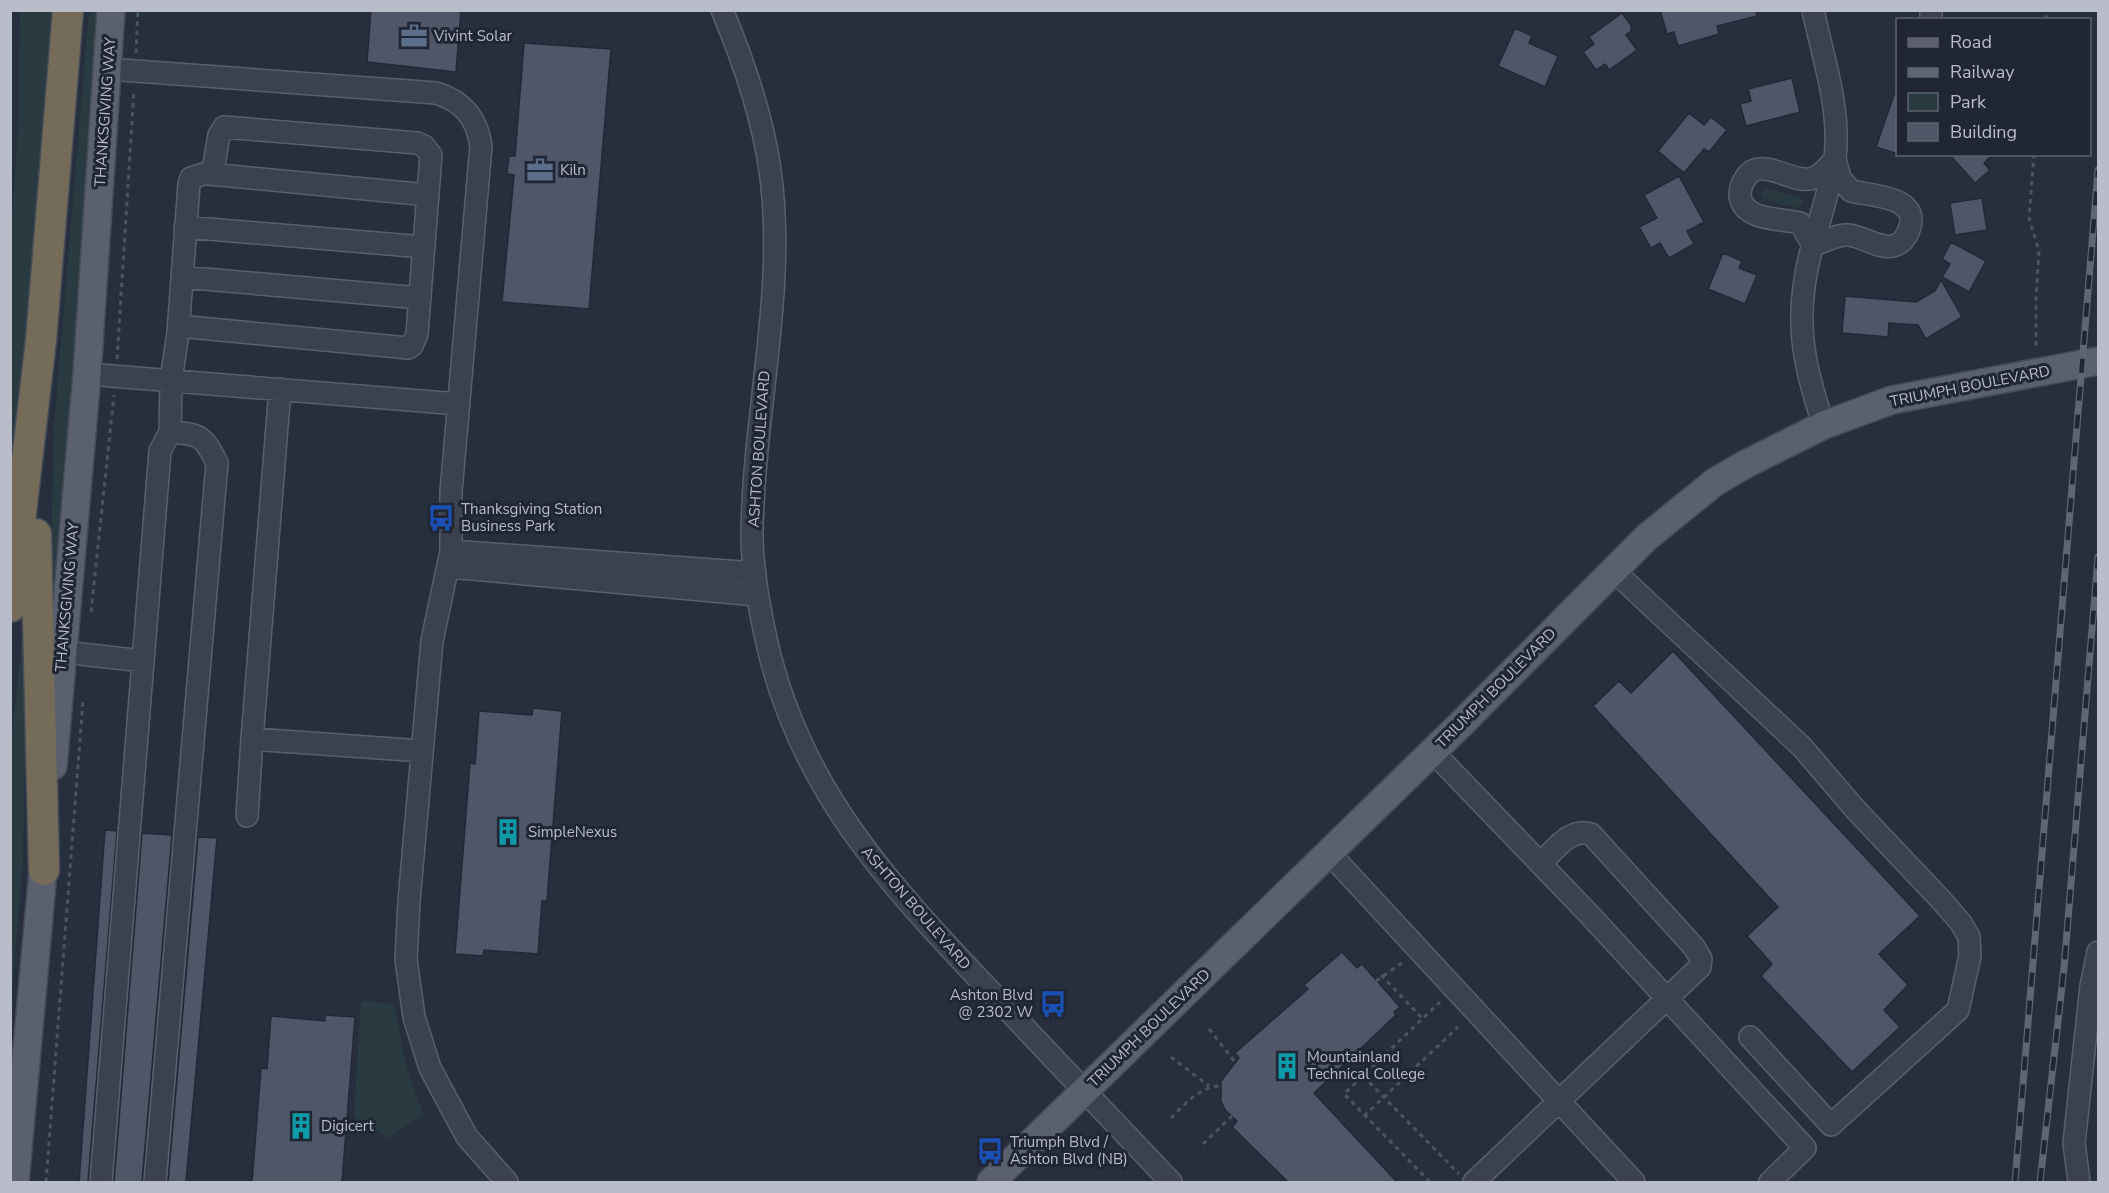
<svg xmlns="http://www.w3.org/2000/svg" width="2109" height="1193" font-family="'Nunito Sans',sans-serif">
  <rect width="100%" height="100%" fill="#272f3f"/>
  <path fill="#293b40" d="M 20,11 L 54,11 L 11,502 L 10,248 L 18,131 Z
    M 89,11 L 100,11 L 98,40 L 94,41 L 96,117 L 52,641 L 49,640 L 54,426 Z
    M 1765,188 L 1801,198 L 1803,203 L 1796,208 L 1765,199 L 1761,194 Z
    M 27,597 L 23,862 L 11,1002 L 10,751 Z
    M 361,1001 L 394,1004 L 406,1066 L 423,1114 L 389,1138 L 354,1117 Z"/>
  <path fill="#4e5667" stroke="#222836" stroke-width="1.5" d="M 371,10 L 461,10 L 456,72 L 367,62 Z
    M 1660,10 L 1756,10 L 1757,16 L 1717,26 L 1719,34 L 1678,46 L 1674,32 L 1667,34 Z
    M 1622,13 L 1631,25 L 1631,31 L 1626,35 L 1637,50 L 1609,70 L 1605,64 L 1596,70 L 1583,52 L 1594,44 L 1589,37 Z
    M 1515,28 L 1532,36 L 1529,43 L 1558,56 L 1545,87 L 1498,66 Z
    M 524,43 L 611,49 L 589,309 L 502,302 L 514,175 L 507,174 L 509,156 L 515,156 Z
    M 1792,78 L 1800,112 L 1746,126 L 1740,104 L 1751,101 L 1748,89 Z
    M 1895,92 L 1898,92 L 1898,154 L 1876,147 Z
    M 1689,113 L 1704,125 L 1711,117 L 1727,130 L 1709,152 L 1704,149 L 1684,173 L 1658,151 Z
    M 1949,154 L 1993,154 L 1984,163 L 1990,170 L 1975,183 Z
    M 1679,176 L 1704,222 L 1687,231 L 1694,244 L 1669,258 L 1660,243 L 1651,248 L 1639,227 L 1657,218 L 1644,195 Z
    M 1982,198 L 1987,230 L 1955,235 L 1950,203 Z
    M 1951,242 L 1986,261 L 1969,292 L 1942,277 L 1950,264 L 1942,259 Z
    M 1723,253 L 1742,261 L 1739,268 L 1757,275 L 1745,304 L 1708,289 Z
    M 1941,280 L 1962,317 L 1926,339 L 1918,325 L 1889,323 L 1888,337 L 1842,333 L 1845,296 L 1916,302 L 1935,291 Z
    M 1673,651 L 1920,916 L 1879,954 L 1908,985 L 1884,1010 L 1900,1027 L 1852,1072 L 1761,976 L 1772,964 L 1747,936 L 1778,907 L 1593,706 L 1619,681 L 1631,693 Z
    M 533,708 L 562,711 L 547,901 L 542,901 L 538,954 L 484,950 L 483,956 L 455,954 L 470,763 L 475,764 L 479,711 L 532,715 Z
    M 105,830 L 117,831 L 88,1182 L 79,1182 Z
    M 142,833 L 172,835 L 142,1182 L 114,1182 Z
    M 198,837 L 217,838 L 186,1182 L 168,1182 Z
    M 1342,952 L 1357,968 L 1362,964 L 1400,1007 L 1394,1012 L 1396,1015 L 1314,1093 L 1397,1182 L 1288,1182 L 1232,1127 L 1237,1121 L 1225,1110 L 1221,1101 L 1221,1081 L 1239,1058 L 1235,1053 L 1308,989 L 1304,985 Z
    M 325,1015 L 355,1017 L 342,1182 L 252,1182 L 261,1068 L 267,1069 L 271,1016 L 325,1021 Z"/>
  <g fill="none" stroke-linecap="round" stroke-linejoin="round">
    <defs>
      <path id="minor" d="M 722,10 C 744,62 762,114 770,170 C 787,290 753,414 752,535 C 752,568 758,601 765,634 C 797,788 889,884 993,994 C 1052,1057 1112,1120 1171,1182
        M 1813,10 C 1823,58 1841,110 1835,158 C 1830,189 1819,221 1811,251 C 1794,316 1802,363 1824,425
        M 1931,10 L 1931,15
        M 108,69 L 436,93 C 463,101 477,118 481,146 L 451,492 L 451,551 L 432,641 L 409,901 L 406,959 L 414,1017 L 430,1068 L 467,1137 L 507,1182
        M 1835,159 L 1840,178 L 1851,191 C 1871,196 1922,196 1909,230 C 1906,238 1901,244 1893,246 C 1878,249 1863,236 1848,235 C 1837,234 1825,242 1813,245 L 1800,223 C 1782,218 1744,222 1740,196 C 1740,190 1741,184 1745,179 C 1760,153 1793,186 1814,178 C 1823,174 1829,166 1835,159 Z
        M 209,174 L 428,195
        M 185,227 L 424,247
        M 182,277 L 420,298
        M 87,374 L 459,404
        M 451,551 L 755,573
        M 449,567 L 757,595
        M 1613,570 L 1802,747 L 1855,809 L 1942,901 L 1961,923 L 1969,937 L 1970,956 L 1958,1010 L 1831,1125 L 1750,1037
        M 63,652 L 143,661
        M 252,739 L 280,389
        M 1433,752 L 1586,911 L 1805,1148 L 1770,1182
        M 247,816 L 252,739 L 422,751
        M 1329,853 L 1634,1182
        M 101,1182 L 160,451 L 170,432 L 171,380 L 178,333 L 181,329 L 189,327 L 408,348 L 412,346 L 417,334 L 431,155 L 424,146 L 417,143 L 224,127 L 219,135 L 213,171 L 191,178 L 189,184 L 178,333
        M 155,1182 L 217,463 C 203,435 200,434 170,432
        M 1474,1182 L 1700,967 L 1701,959 L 1694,947 L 1591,834 C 1570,827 1555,850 1541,863
        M 2079,1182 L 2074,1143 L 2091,986 L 2098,952"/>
      <path id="major" d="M 53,766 L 87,374 L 111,10
        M 15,1182 L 45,849
        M 991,1182 L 1463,722 L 1647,537 L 1715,482 L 1744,465 L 1824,425 L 1892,400 L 2098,361"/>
      <path id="highway" d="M 36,534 L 44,870
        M 10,607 L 41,340 L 68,10"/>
    </defs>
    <use href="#minor" stroke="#595f6c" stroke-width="24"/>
    <use href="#major" stroke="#454a58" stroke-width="30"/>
    <use href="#highway" stroke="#464c59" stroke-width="33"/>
    <path stroke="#47585d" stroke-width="3" stroke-dasharray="4.5 4.5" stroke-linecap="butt" d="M 2046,20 L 2047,10
      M 136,53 L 138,10
      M 2034,154 L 2029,218 L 2039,251 L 2036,299 L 2036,349
      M 117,359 L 134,90
      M 91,612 L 114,395
      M 1381,975 L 1423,1019
      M 1376,981 L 1403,962
      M 1209,1029 L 1235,1062
      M 1171,1057 L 1209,1086
      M 1363,1076 L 1459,1174
      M 1364,1116 L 1458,1027
      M 1171,1118 C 1185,1104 1199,1087 1220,1086
      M 1203,1144 L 1232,1116
      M 46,1182 L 83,700
      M 1430,1182 L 1344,1094 L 1440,1002"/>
    <use href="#minor" stroke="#3b414f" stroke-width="21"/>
    <use href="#major" stroke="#5a606e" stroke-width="27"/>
    <use href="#highway" stroke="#746c59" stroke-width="30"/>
    <defs>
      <path id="rail" d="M 2015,1182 L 2098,170
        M 2040,1182 L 2064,968 L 2098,557"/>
    </defs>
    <use href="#rail" stroke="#5e6575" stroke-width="7"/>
    <use href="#rail" stroke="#202634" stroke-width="4.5" stroke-dasharray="14" stroke-linecap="butt"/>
  </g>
  <defs>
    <symbol id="office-bare" viewBox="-9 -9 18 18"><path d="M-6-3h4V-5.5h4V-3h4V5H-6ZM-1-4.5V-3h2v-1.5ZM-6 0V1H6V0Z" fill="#5c6f8a" stroke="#202634" stroke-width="2.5" paint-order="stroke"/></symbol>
    <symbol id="bus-bare" viewBox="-9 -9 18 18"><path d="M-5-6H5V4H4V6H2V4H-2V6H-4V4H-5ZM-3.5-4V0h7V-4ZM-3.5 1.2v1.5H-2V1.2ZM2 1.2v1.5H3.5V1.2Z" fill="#1a4fb4" stroke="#202634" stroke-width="2.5" paint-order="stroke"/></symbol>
    <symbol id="building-bare" viewBox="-9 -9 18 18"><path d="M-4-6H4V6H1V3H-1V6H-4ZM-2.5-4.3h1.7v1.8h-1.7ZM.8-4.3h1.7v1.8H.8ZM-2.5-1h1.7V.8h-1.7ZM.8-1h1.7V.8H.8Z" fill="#0f9aa8" stroke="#202634" stroke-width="2.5" paint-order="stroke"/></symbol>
  </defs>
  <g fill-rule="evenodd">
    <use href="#office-bare" x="395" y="17" width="38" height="38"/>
    <use href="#office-bare" x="521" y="151" width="38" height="38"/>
    <use href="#bus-bare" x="422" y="499" width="38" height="38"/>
    <use href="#building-bare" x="489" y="813" width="38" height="38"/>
    <use href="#bus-bare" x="1034" y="985" width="38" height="38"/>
    <use href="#building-bare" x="1268" y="1047" width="38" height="38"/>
    <use href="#building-bare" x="282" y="1107" width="38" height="38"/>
    <use href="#bus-bare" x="971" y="1132" width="38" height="38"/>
  </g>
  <g text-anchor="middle" stroke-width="6" stroke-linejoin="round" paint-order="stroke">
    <g font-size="15" fill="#b8bdc9" stroke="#202634" text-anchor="start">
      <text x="434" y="41">Vivint Solar</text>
      <text x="560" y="175">Kiln</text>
      <text x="461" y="514">Thanksgiving Station<tspan x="461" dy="17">Business Park</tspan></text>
      <text x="528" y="837">SimpleNexus</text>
      <text x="1033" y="1000" text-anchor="end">Ashton Blvd<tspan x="1033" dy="17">@ 2302 W</tspan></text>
      <text x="1307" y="1062">Mountainland<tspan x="1307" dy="17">Technical College</tspan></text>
      <text x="321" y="1131">Digicert</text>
      <text x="1010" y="1147">Triumph Blvd /<tspan x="1010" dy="17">Ashton Blvd (NB)</tspan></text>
    </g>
    <g font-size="15" fill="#b8bdc9" stroke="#202634">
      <text transform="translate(105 112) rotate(-86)" y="5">THANKSGIVING WAY</text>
      <text transform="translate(1970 386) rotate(-11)" y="5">TRIUMPH BOULEVARD</text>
      <text transform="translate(759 449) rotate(-86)" y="5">ASHTON BOULEVARD</text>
      <text transform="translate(67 597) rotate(-85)" y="5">THANKSGIVING WAY</text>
      <text transform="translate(1496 688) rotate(-45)" y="5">TRIUMPH BOULEVARD</text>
      <text transform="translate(916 908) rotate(49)" y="5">ASHTON BOULEVARD</text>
      <text transform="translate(1149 1028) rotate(-44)" y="5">TRIUMPH BOULEVARD</text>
    </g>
  </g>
  <rect width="2109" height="1193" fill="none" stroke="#b8bdc9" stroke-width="24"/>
  <rect x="1896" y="18" width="195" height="138" fill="#202634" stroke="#5d6270" stroke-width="1.5"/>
  <rect x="1908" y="38" width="30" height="9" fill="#5a606e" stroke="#5d6270" stroke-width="1.5"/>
  <text x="1950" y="48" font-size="18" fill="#b8bdc9">Road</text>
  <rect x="1908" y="68" width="30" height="9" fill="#5e6575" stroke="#5d6270" stroke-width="1.5"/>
  <text x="1950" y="78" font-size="18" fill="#b8bdc9">Railway</text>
  <rect x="1908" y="93" width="30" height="18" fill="#293b40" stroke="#5d6270" stroke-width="1.5"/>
  <text x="1950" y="108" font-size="18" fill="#b8bdc9">Park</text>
  <rect x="1908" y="123" width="30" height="18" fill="#4e5667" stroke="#5d6270" stroke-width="1.5"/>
  <text x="1950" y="138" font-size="18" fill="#b8bdc9">Building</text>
</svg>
